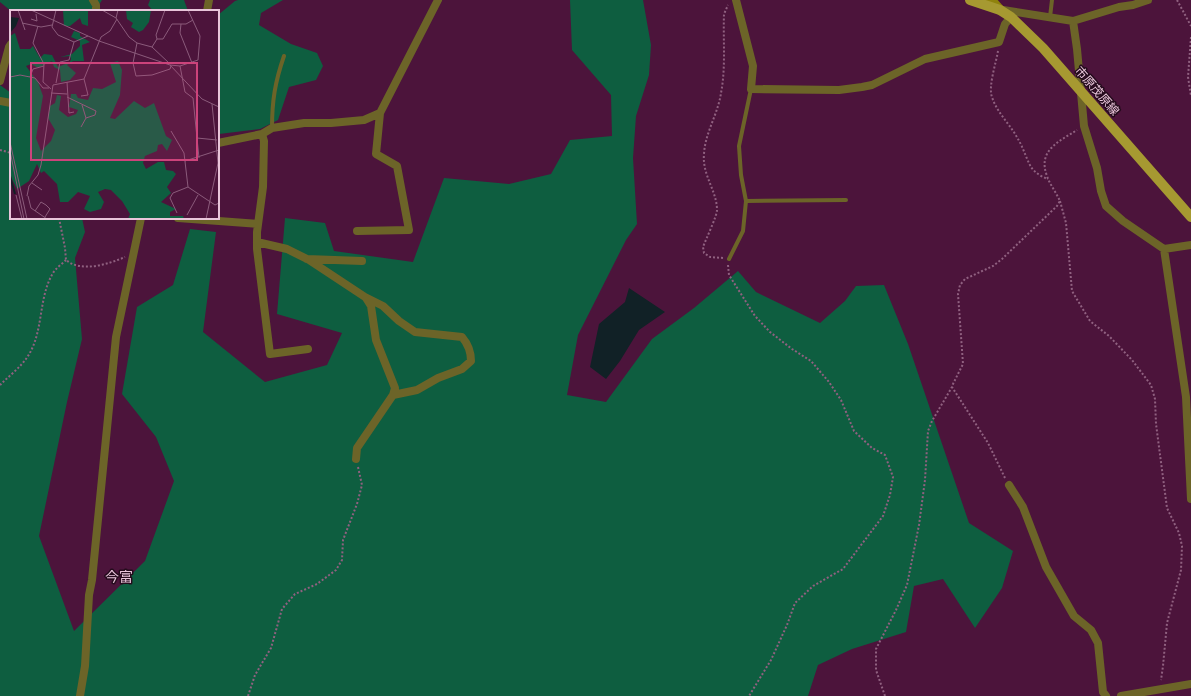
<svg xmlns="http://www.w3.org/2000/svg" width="1191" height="696" font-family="'PT Sans','Noto Sans JP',sans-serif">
  <rect width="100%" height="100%" fill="#4c143b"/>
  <path fill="#0e5e40" d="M 0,0 L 102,0 L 95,11 L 11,11 L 0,2 Z
    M 150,0 L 184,0 L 188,11 L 153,11 L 148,5 Z
    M 238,0 L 283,0 L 261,13 L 259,25 L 291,44 L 317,53 L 323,66 L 316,80 L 289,87 L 278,120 L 260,129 L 219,134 L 218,15 L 235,1 Z
    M 570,0 L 643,0 L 651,45 L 649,75 L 636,116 L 633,158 L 637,224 L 626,240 L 578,335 L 567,395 L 606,402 L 652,339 L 694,308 L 738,271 L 756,292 L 820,323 L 845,301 L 856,286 L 884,285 L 908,344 L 969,523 L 1013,551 L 1002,588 L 975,628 L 943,579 L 914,586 L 906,632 L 852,649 L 818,665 L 808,696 L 0,696 L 0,85 L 11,93 L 11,218 L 82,218 L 85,232 L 75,258 L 82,339 L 67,402 L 39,536 L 74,631 L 145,561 L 174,481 L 156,437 L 122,394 L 137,307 L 173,285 L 190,229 L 216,232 L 203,332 L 265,382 L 327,365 L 342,333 L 277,314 L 285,218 L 325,223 L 334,251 L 413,262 L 444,178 L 509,184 L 551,174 L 570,140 L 612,136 L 611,95 L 572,50 Z"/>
  <path fill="#112126" d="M 629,288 L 665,312 L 639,330 L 620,361 L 606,379 L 590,367 L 599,324 L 625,302 Z"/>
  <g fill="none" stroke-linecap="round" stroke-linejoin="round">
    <path stroke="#906180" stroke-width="2" stroke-dasharray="2 2" stroke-linecap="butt" d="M 1177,0 L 1191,26
      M 1191,37 L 1188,77 L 1191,96
      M 998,51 C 996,63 988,87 992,97 C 997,113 1010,124 1018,139 C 1023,147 1026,158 1031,167 C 1035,173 1042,177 1048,179
      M 0,150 L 11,153
      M 1060,201 L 1066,223 L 1072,291 L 1090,321 L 1109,336 L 1132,360 L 1151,385 L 1155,399 L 1156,424 L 1167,508 L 1179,533 L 1182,546 L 1181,570 L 1167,623 L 1163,666 L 1161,680
      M 59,218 L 65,248 L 66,260 C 81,273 109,264 125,257
      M 723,258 L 710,257 L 704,253 L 703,247 C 706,239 717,216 717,210 C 717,191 702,175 704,154 C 705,133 718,114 721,93 C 726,67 723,40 724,14 L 728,5
      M 728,265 L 729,275 L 755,316 L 770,332 L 792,349 L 811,361 L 829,382 L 841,400 L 854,431 L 872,448 L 885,455 L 893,477 L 890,495 L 883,516 L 843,569 L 813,586 L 795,603 L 787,625 L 771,660 L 749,696
      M 0,385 C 9,376 21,367 28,356 C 44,331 38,298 53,273 C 56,268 62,264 66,260
      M 1005,478 L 988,443 L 952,387 L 953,384 L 963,364 L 958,294 L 960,285 L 965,279 L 993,266 L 1002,259 L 1057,206 L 1060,201 C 1056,192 1050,185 1047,176 C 1037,150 1060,141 1077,130
      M 248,696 L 255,675 L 271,648 L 282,609 L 295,594 L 317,584 L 336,570 L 342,560 L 343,540 L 357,504 L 362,485 L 358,467
      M 885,696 L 876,670 L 876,649 L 896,610 L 907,585 L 919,525 L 925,480 L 928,431 L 932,421 L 952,387"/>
    <path stroke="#6c6428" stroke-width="4" d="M 1050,17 L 1052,0
      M 272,128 C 272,101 275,82 284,56
      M 746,201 L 846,200
      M 729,259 L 743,231 L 746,201 L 741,175 L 739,146 L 751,89"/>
    <path stroke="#6c6428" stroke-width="8" d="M 93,0 L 96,5 L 96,11
      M 736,0 L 753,66 L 751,89 L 839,90 L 862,87 L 872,85 L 925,59 L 999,42 L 1005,24 L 1011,17
      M 1003,10 L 1073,21 L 1119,7 L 1133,5 L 1148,0
      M 207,11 L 209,0
      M 1073,21 L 1077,49 L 1084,126 L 1097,168 L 1101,191 L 1106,206 L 1123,221 L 1164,249 L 1186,397 L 1191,499
      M 0,81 L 9,47 L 11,44
      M 0,101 L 11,103
      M 262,134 L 264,141 L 263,187 L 257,232 L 257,249 L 270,354 L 308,349
      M 218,143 L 262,134 L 272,128 L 304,123 L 331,123 L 364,120 L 380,113 L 438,0
      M 178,218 L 258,224
      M 357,231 L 409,230 L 397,166 L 376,154 L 380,113
      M 257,242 L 287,249 L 309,260 L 365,297 L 383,306 L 399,321 L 415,332 L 462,337 C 468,344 471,351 471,361 L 462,369 L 438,378 L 417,390 L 393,395 L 357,448 L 356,459
      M 1164,249 L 1191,245
      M 307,259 L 362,261
      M 366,298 L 371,306 L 376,340 L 395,388 L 393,395
      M 1009,485 L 1023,507 L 1046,567 L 1074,616 L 1091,630 L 1098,643 L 1103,692 L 1106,696
      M 80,696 L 85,666 L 89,595 L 92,580 L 116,337 L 141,218
      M 1121,696 L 1191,684"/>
    <path stroke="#8f820c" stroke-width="10" d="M 991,0 L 1000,10"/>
    <path stroke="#a69931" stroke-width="10" d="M 970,0 L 1000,10 L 1011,17 L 1043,48 L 1191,217"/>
  </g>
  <g text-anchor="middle" stroke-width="3" stroke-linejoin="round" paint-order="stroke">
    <g font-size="12" fill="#e9c5da" stroke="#240b1c">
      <text transform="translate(1097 91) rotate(49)" y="4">市原茂原線</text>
    </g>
    <g font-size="14" fill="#e9c5da" stroke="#240b1c">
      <text x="119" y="582">今富</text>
    </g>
  </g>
  <g transform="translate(10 10)">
    <rect width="209" height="209" fill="#4c143b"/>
    <path d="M 53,0 L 78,1 L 78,16 L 72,14 L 70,8 L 60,16 L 54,16 ZM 116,0 L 141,0 L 139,12 L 133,20 L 129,22 L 121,17 L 123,13 L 117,9 ZM 64,21 L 70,23 L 70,26 L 80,32 L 72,35 L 74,51 L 63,51 L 57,55 L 66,63 L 60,70 L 51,72 L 50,60 L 44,57 L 42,51 L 28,58 L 21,54 L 16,56 L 28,72 L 33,86 L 26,128 L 31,141 L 41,131 L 45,120 L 38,108 L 40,96 L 45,93 L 47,85 L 51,86 L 49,100 L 58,107 L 66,104 L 68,100 L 59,97 L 61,84 L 66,84 L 68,88 L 78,90 L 83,78 L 92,79 L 106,72 L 100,53 L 108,51 L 112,60 L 110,85 L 100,108 L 105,109 L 124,91 L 135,98 L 144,93 L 156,126 L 162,130 L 157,141 L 152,134 L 148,135 L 147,141 L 135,146 L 133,153 L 136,159 L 148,152 L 154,152 L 156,160 L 163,161 L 166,164 L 157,177 L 161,183 L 151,192 L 166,199 L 160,202 L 160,206 L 173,206 L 174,209 L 118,209 L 120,204 L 112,191 L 101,180 L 95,179 L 88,182 L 94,192 L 91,199 L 80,202 L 74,199 L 80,186 L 68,182 L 58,192 L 50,192 L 47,174 L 34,161 L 31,163 L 27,154 L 19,171 L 7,179 L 0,165 L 0,26 L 5,23 L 10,39 L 20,39 L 23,36 L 30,48 L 34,44 L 42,45 L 48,57 L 60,52 L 61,49 L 60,46 L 50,47 L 62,44 L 70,36 L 70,31 L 61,27 Z" fill="#0e5e40"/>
    <path d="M 0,7 L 9,8 L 6,16 L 0,23 Z" fill="#112126"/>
    <path fill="none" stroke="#112126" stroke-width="2" d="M 0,166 L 5,184"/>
    <path fill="none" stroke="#8b5b7b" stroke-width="1" d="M 8,0 L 15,20M 21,0 L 89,31 L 160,55 L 192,89 L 209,97M 46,0 L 42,17 L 48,25 L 64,32 L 78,26M 92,0 L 106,8M 108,0 L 106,8 L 119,27 L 127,33 L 142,37 L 159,53M 21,9 L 27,11 L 26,4M 12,13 L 31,17 L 42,15M 171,14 L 170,23 L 182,53M 28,16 L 23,33 L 34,54 L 33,72 L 41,79M 147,29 L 146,25 L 155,0M 127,33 L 123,53 L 126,66 L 142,65 L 160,59 L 161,56M 142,37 L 147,29 L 153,29 L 162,14 L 176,14 L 183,10M 160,55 L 170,56 L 188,50 L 190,26 L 178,0M 170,56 L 175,82 L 183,88 L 189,148M 0,67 L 10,65 L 25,68 L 33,78 L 39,78M 20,67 L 23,59 L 34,56M 57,72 L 59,103 L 64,102M 46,73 L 50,52 L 59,50 L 64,32M 41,83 L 57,84M 71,86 L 78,85 L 74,69M 57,87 L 86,101 L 85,105 L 76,108 L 71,117M 72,95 L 76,108M 161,121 L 174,143 L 178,177 L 205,195 L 209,193M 187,128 L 207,130M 0,132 L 17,209M 0,141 L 14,209M 175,151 L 209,140M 22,173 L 32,180M 6,185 L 12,209M 17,186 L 19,176 L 28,165 L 31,155 L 43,75 L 74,69 L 91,27 L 100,21 L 107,9M 18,186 L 21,198 L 37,209M 25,201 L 31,192 L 36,195 L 40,199 L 35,207M 167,203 L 160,188 L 163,183 L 178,177M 177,205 L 188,185M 196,209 L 208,153 L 202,94"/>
    <path fill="#cc437b" fill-opacity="0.15" stroke="#cc437b" stroke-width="2" d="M 21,53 L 187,53 L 187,150 L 21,150 Z"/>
    <rect width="209" height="209" fill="none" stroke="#e9c5da" stroke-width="2"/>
  </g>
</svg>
